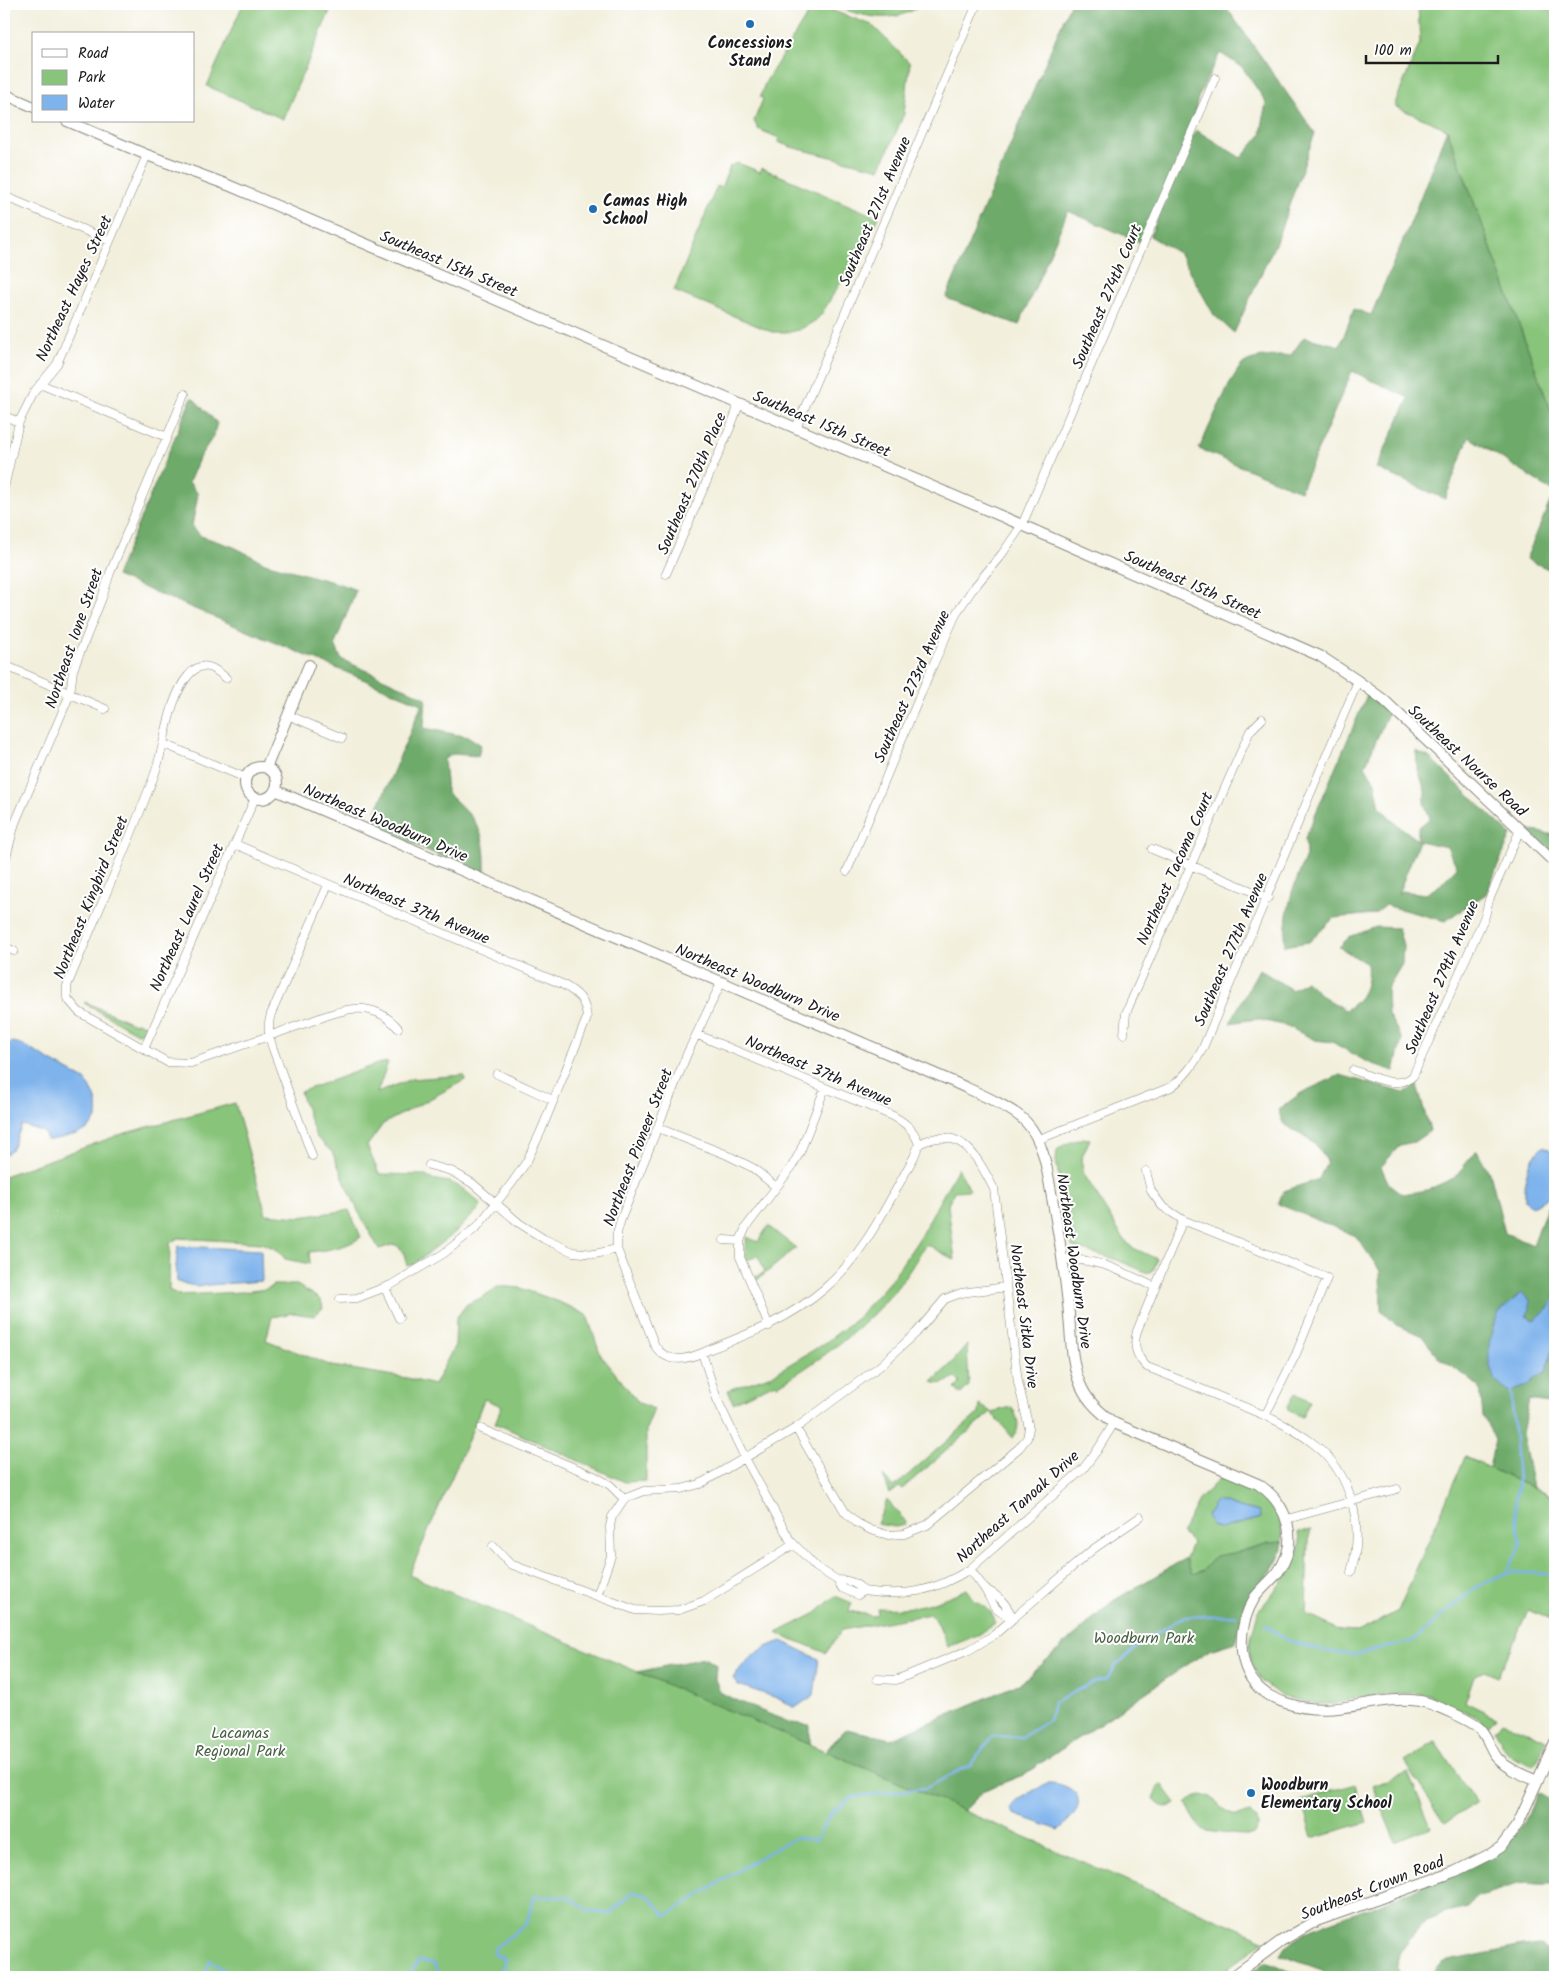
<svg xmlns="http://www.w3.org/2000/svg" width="1559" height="1981" font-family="Kalam,sans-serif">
  <rect width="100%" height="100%" fill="#fff"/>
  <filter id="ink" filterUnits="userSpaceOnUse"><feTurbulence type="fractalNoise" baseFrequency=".02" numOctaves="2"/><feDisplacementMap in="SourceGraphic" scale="10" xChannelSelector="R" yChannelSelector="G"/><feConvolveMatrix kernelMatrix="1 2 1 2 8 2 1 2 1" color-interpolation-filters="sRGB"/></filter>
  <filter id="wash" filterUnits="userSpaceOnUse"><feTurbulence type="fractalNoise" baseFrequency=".0096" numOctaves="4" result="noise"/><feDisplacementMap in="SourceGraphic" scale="20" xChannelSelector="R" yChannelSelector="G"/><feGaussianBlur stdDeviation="1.12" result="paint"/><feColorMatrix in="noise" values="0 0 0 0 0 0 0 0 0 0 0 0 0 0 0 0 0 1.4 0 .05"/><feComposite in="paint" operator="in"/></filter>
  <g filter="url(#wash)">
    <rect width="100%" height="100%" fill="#f2efdc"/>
    <path fill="#88c47a" stroke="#52704b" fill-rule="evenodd" d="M 243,4 L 333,4 L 283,119 L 207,86 Z
      M 814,4 L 872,25 L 910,63 L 904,114 L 880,169 L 791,147 L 778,142 L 779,138 L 758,129 L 754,121 L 763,99 L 760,97 L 765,83 Z
      M 842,4 L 924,4 C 895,23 871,19 840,8 Z
      M 1418,4 L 1555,4 L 1555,422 L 1447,129 L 1394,106 L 1420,43 Z
      M 738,163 L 760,172 L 762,168 L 879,218 L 821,315 L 815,321 L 799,330 L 790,332 L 772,332 L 674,291 L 717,186 L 721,188 L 730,166 Z
      M 85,1002 L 135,1024 L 137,1022 L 147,1026 L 145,1031 L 137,1033 L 84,1003 Z
      M 388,1062 L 377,1093 L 411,1079 L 464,1075 L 465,1080 L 383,1124 L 367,1146 L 379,1174 L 424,1175 L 431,1179 L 450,1182 L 462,1188 L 481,1204 L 480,1208 L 458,1230 L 414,1264 L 407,1266 L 404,1254 L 397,1245 L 392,1245 L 379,1249 L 358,1211 L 332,1152 L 316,1137 L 300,1092 L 377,1064 Z
      M 235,1103 L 266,1214 L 300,1217 L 349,1210 L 361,1237 C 346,1248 327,1250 309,1252 L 310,1264 L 285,1259 L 278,1250 L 262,1243 L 178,1238 L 170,1243 L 169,1290 L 179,1295 L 242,1292 L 267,1289 L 273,1285 L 297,1285 L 321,1300 L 323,1308 L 314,1316 L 293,1313 L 272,1317 L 266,1340 L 332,1366 L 407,1378 L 434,1385 L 455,1345 L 456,1318 L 467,1304 L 481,1298 L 499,1286 L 520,1288 L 557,1301 L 587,1315 L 600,1354 L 639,1403 L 654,1409 L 646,1429 L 646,1481 L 625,1482 L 495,1423 L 502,1406 L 484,1399 L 469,1438 L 409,1575 L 825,1751 L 846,1729 L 891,1739 L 1021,1683 L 1113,1601 L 1186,1558 L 1192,1543 L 1182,1533 L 1199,1500 L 1220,1478 C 1231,1482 1245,1486 1256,1492 C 1282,1507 1289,1539 1275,1565 C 1268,1578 1254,1587 1247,1601 C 1241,1613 1239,1629 1235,1642 L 1209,1650 L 1023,1775 L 984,1790 L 964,1811 L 1266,1940 L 1217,1977 L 4,1977 L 4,1176 L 122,1134 ZM 1216,1501 L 1259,1512 L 1260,1518 L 1236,1525 Z
      M 1083,1138 L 1090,1139 L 1081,1159 L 1084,1174 L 1121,1235 L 1131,1247 L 1157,1259 L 1154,1269 L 1148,1273 L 1117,1260 L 1072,1247 L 1056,1161 L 1057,1150 L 1065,1144 Z
      M 958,1168 L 970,1190 L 954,1191 L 948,1205 L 955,1260 L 926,1244 C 919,1255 913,1266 905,1277 C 872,1323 825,1357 777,1386 L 775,1383 L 733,1403 L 728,1390 L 772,1375 L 825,1343 L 857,1318 L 890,1281 L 917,1242 Z
      M 768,1226 L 796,1248 L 755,1282 L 754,1278 L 765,1272 L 758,1256 L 747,1260 L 745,1248 L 747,1237 L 758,1242 Z
      M 967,1345 L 969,1386 L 961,1394 L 955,1389 L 960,1383 L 955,1377 C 948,1382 941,1386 932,1382 L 950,1365 Z
      M 1295,1393 L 1310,1401 L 1302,1417 L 1287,1409 Z
      M 980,1405 L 991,1412 L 902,1489 L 899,1487 L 890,1494 L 883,1476 L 894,1487 L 979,1413 Z
      M 1012,1407 C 1018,1419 1021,1426 1013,1438 L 991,1412 Z
      M 1465,1457 L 1555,1498 L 1555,1622 L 1528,1610 L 1498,1677 L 1484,1671 L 1474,1676 L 1465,1702 L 1496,1717 L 1488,1726 L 1475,1716 L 1427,1695 L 1412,1693 L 1387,1694 L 1352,1699 L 1335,1704 L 1319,1704 L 1282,1697 L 1261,1681 L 1250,1662 L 1250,1641 L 1258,1612 L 1291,1570 L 1300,1544 L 1299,1532 L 1311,1530 L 1308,1541 L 1306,1614 L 1341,1631 L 1358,1632 L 1398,1611 Z
      M 887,1500 L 906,1522 L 905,1525 L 895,1527 L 877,1524 Z
      M 966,1589 C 969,1593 973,1599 977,1602 C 985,1606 995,1613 995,1623 L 980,1634 L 948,1647 L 937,1622 L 930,1614 L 842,1630 L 826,1653 L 777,1633 L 816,1613 L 835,1596 L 852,1603 L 849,1611 L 873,1616 L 877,1614 L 878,1608 C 914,1610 933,1604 966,1589 Z
      M 1502,1721 L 1547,1740 L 1538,1759 L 1533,1766 L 1512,1757 L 1504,1748 L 1495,1730 Z
      M 1435,1742 L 1476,1803 L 1445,1823 L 1404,1762 Z
      M 1408,1772 L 1431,1827 L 1395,1841 L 1372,1786 Z
      M 1162,1784 L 1176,1803 C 1166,1810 1160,1807 1153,1798 L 1158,1787 Z
      M 1355,1784 L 1367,1822 L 1312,1838 L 1301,1800 Z
      M 1202,1795 C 1223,1799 1225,1822 1250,1813 L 1257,1820 L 1258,1827 C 1256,1831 1255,1834 1250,1835 C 1246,1836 1207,1832 1204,1830 C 1196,1824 1191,1812 1186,1804 L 1194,1797 Z"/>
    <path fill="#6eaa6a" stroke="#456343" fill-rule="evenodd" d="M 1070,4 L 1224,4 L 1315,133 L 1276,242 L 1234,333 L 1214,315 L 1180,254 L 1150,236 L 1196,130 L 1241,158 L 1261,135 L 1266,102 L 1242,67 L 1220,53 L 1198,98 L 1191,128 L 1142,243 L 1068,211 L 1019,325 L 946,298 Z
      M 1447,129 L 1555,422 L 1555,572 L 1526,559 L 1554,492 L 1469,437 L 1445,499 L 1376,468 L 1409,398 L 1352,371 L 1300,491 L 1199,449 C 1206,434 1234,369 1244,363 C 1257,355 1276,357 1291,355 L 1304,337 L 1340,346 L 1354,309 L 1371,315 L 1410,224 Z
      M 192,397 L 217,423 L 213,437 L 200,456 L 189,482 L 198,494 L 192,526 L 201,536 L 234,547 L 265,563 L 340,584 L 356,590 L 335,644 L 341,659 L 426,698 L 424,728 L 469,737 L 481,745 L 478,756 L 453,754 L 444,759 L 447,793 C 480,822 486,832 485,875 L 370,826 L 422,704 L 116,576 Z
      M 1367,695 L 1388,713 L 1365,766 L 1375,782 L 1380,807 L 1395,823 L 1418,840 L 1418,828 L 1430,818 L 1424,803 L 1425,791 L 1417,766 L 1416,751 L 1429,757 L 1511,835 L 1486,894 L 1445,921 L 1385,905 L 1375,914 L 1334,918 L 1309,942 L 1284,946 L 1287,915 L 1292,892 L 1306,856 L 1305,838 ZM 1419,841 L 1447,847 L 1457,867 L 1440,885 L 1426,894 L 1401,891 L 1398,894 Z
      M 1527,830 L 1555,835 L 1555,857 Z
      M 1376,927 L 1398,928 L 1403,945 L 1402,964 L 1387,989 L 1388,1014 L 1402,1039 L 1394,1071 L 1367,1062 L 1332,1042 L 1315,1040 L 1287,1026 L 1256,1019 L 1230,1023 L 1259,969 L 1292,990 L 1306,981 L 1321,995 L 1345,1010 C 1363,1000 1369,985 1367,964 L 1339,947 L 1349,937 Z
      M 1340,1075 L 1404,1093 L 1417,1085 L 1430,1131 L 1414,1142 L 1400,1145 L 1381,1167 L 1389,1184 L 1402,1194 L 1427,1190 L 1454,1178 L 1477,1150 L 1491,1176 L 1505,1233 L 1533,1245 L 1546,1209 L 1555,1198 L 1555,1297 L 1548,1309 L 1535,1320 L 1510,1305 L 1499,1313 L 1527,1386 L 1535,1378 L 1546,1373 L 1551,1352 L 1555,1345 L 1555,1404 L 1529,1400 L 1522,1433 L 1533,1488 L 1555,1498 L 1465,1457 L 1489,1468 L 1495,1440 L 1483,1416 L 1480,1388 L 1466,1376 L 1439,1358 L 1421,1335 L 1396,1325 L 1381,1310 L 1380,1271 L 1356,1236 L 1278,1204 L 1284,1191 L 1319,1179 L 1327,1161 L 1315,1144 L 1283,1123 L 1278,1110 L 1301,1093 Z
      M 1283,1542 C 1281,1567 1259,1580 1247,1601 C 1241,1613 1239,1629 1235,1642 L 1209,1650 L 1023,1775 L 984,1790 L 964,1811 L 826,1751 L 846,1729 L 891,1739 L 1021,1683 L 1113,1601 L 1186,1558 L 1192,1574 L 1203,1570 L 1216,1556 L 1238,1552 L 1268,1543 Z
      M 704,1658 L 716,1665 L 715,1679 L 720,1692 L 735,1700 L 791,1723 L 810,1725 L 810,1745 L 637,1672 Z
      M 1538,1792 L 1555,1802 L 1555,1883 C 1543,1886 1531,1882 1519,1884 C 1505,1887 1491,1894 1476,1896 L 1468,1908 L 1446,1913 L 1424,1922 L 1400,1952 L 1396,1967 L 1401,1977 L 1328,1977 L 1322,1970 L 1280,1955 L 1285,1947 L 1310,1930 L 1396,1897 L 1511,1839 L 1530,1814 Z
      M 1542,1945 C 1551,1956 1555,1963 1555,1977 L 1430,1977 L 1443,1962 L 1523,1946 Z
      M 1265,1961 L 1302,1977 L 1244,1977 Z"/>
    <path fill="#7eb3ec" stroke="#4d6884" d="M 13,1042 L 21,1044 L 85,1080 C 95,1092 104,1112 91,1126 C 84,1134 61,1138 50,1140 L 47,1140 L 44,1132 L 22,1125 L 12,1149 L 4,1156 L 4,1046 Z
      M 1544,1146 L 1555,1153 L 1555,1194 L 1532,1206 L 1525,1201 C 1525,1178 1525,1162 1544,1146 Z
      M 178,1246 L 261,1250 L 262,1281 L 195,1286 L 177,1282 L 176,1266 Z
      M 1521,1293 L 1530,1300 L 1530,1309 L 1526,1316 L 1535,1320 L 1548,1309 L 1555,1297 L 1555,1345 L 1551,1352 L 1546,1373 L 1535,1378 L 1527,1386 L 1510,1392 C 1482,1380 1486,1338 1498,1315 C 1502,1309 1515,1299 1521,1293 Z
      M 1216,1501 L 1259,1512 L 1260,1518 L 1220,1529 L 1213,1526 L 1206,1516 Z
      M 782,1641 L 819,1659 L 814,1695 L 795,1708 L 777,1698 L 738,1685 L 733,1678 C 747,1658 758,1649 782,1641 Z
      M 1049,1783 C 1062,1783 1084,1791 1077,1808 C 1074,1816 1065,1824 1059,1830 L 1014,1814 L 1010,1810 C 1014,1797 1038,1789 1049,1783 Z"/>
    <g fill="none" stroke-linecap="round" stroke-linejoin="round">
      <path stroke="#7eb3ec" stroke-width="2.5" d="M 1508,1572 L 1521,1542 L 1515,1513 L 1518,1481 L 1511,1391
        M 1265,1625 L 1285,1639 L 1318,1650 L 1354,1655 L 1413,1641 L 1476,1587 L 1508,1572 L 1548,1574 L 1555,1581
        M 205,1977 L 210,1960 L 234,1977
        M 407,1977 L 419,1961 L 434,1963 L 439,1977
        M 491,1977 L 503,1968 L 505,1959 L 494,1954 L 495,1948 L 527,1923 L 534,1897 L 568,1897 L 589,1911 L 609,1914 L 633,1892 L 649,1896 L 666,1916 L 765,1854 L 795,1838 L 816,1840 L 830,1814 L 853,1797 L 926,1788 L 970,1765 L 993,1736 L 1022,1737 L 1049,1720 L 1053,1704 L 1089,1684 L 1107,1679 L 1116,1665 L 1147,1639 L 1183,1617 L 1236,1615"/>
    </g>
  </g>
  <g filter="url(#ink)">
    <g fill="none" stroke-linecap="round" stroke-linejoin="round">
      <defs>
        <path id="minor" d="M 4,196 L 110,241
          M 40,384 L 167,437
          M 4,416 L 19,422
          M 796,428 L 977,4
          M 4,488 L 19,422 L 34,392 L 57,364 L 147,155
          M 666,574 L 730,428 L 737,410 L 736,402
          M 4,665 L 105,709
          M 226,678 C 212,666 201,660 188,676 C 168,699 165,747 154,776 C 127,847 96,916 67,986 L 67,998 L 79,1012 L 167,1062 L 191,1063 C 228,1050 265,1037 303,1024 C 319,1019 337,1010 354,1009 C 371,1007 387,1015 398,1028
          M 288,715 L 342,738
          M 164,744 L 246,778
          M 235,844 L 562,984 C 579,994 585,999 587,1018 L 541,1131 L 527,1161 L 512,1183 L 477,1227 L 443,1254 L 391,1285 L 357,1298 L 340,1299
          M 1152,849 L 1268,898
          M 4,865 L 15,823 L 70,694 L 73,670 L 102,598 L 110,573 L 185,394
          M 847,871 L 929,674 L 957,612 L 972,590 L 1002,554 L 1022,525 L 1215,78
          M 4,947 L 14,951
          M 721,983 L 687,1054 L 621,1219 L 617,1233 L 617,1249 L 655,1346 C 670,1368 694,1357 713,1348 C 752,1333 792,1317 824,1289 C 865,1254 888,1203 914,1157 L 919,1144
          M 1124,1034 L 1126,1013 L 1129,1006 L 1250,731 L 1262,719
          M 698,1035 L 893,1116 C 907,1124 913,1129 919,1144
          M 144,1049 L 255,798
          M 1353,1070 C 1369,1075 1398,1091 1413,1076 L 1485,916 L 1489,900 L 1520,830
          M 497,1074 L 553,1100
          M 658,1128 L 725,1154 L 753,1168 L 776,1187
          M 1037,1140 L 1171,1087 C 1185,1077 1193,1065 1202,1050 L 1358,681
          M 312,1156 L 273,1049 L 269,1036 L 269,1022 L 271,1014 L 328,885
          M 429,1165 L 451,1171 L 472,1183 L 519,1223 L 544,1239 L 573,1252 L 595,1254 L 617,1249
          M 1146,1171 L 1151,1191 L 1162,1206 L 1183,1220 L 1327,1278 L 1296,1354 L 1265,1416
          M 1183,1220 L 1137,1331 C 1133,1346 1136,1356 1147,1367 C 1176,1378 1204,1390 1232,1402 C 1260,1413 1290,1425 1314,1444 C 1352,1473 1365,1527 1351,1572
          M 724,1240 L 740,1241
          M 1063,1259 C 1101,1259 1122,1272 1155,1287
          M 385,1288 L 399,1318
          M 769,1326 L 740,1257 L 740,1241 L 746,1227 L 791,1168 L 800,1152 L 825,1088
          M 702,1353 L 717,1399 L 745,1458 L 790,1540 L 816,1567 L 837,1580 L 842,1588 L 858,1595 L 863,1591
          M 796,1428 L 845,1512 L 857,1523 L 871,1530 L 888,1535 L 904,1534 L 927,1525 L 1019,1448 L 1027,1438 L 1029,1428 L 1018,1382 L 994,1189 C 977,1157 961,1123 919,1144
          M 481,1429 L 594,1476 L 610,1485 L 624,1499
          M 1287,1519 L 1397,1489
          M 493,1546 L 510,1564 L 635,1610 L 658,1611 L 679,1610 L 704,1601 L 794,1544
          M 970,1569 C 974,1575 980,1582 984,1588 C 995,1606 992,1610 1013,1618
          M 837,1580 C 848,1580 857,1582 863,1591 C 905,1597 934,1592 970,1569 L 1083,1469 L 1098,1449 L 1114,1423
          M 985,1589 C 1000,1596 1006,1604 1013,1618
          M 597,1596 L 611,1556 L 610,1526 L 612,1517 L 624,1499 L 644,1491 L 681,1489 L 700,1484 L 796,1428 L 880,1366 L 916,1333 L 945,1299 L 961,1293 L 1006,1287
          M 877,1679 L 896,1680 L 969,1650 L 994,1635 L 1092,1550 L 1140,1517"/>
        <path id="tertiary" d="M 4,94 L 34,107
          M 67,121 L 147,155 L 228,185 L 387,253 L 1022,525 L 1320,656 L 1358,681 L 1384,700 L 1555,863
          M245 783a16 16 0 1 1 32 0a16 16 0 1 1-32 0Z
          M 266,768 L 309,665
          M 275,790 L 956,1083 C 975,1092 1012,1107 1026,1122 C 1043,1140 1047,1168 1051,1192 C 1058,1229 1064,1267 1068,1304 C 1071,1330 1070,1362 1081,1386 C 1088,1402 1100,1412 1114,1423 L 1258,1484 C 1288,1504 1300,1541 1278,1572 C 1271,1581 1262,1588 1255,1597 C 1238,1625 1235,1664 1259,1688 C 1266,1695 1277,1700 1286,1703 C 1336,1720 1374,1694 1420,1701 C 1431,1703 1474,1721 1481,1730 C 1488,1738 1491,1751 1498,1759 C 1509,1770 1524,1775 1537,1781
          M 1232,1977 L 1281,1941 L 1316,1921 L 1454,1872 L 1492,1853 L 1501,1847 L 1518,1824 L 1555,1742"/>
      </defs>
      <use href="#minor" stroke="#87867c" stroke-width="9"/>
      <use href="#tertiary" stroke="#87867c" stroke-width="12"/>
      <use href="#minor" stroke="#fff" stroke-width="8"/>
      <use href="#tertiary" stroke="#fff" stroke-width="10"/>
    </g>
  </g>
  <g fill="#1f6fb2" stroke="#fff" stroke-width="2">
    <circle cx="750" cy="24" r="5"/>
    <circle cx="593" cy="209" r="5"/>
    <circle cx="1251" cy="1793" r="5"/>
  </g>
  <g text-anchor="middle" stroke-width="4" stroke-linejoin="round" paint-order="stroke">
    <g font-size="16" font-weight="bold" fill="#1c1c1c" stroke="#fff" text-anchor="start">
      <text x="750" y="48" text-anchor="middle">Concessions<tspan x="750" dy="18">Stand</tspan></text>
      <text x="603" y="206">Camas High<tspan x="603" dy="18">School</tspan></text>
      <text x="1261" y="1790">Woodburn<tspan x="1261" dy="18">Elementary School</tspan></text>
    </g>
    <g font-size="16" fill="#1c1c1c" stroke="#fff">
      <text transform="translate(874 211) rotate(-67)" y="6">Southeast 271st Avenue</text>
      <text transform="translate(449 263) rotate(23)" y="6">Southeast 15th Street</text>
      <text transform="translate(73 288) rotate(-65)" y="6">Northeast Hayes Street</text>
      <text transform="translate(1106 296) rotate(-67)" y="6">Southeast 274th Court</text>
      <text transform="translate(822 423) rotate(23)" y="6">Southeast 15th Street</text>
      <text transform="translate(691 483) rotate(-67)" y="6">Southeast 270th Place</text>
      <text transform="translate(1193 584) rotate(24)" y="6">Southeast 15th Street</text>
      <text transform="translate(73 638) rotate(-71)" y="6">Northeast Ione Street</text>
      <text transform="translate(911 686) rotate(-66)" y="6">Southeast 273rd Avenue</text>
      <text transform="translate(1468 760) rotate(43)" y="6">Southeast Nourse Road</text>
      <text transform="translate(386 822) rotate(23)" y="6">Northeast Woodburn Drive</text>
      <text transform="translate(1174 868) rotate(-66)" y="6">Northeast Tacoma Court</text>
      <text transform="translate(90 897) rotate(-68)" y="6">Northeast Kingbird Street</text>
      <text transform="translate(417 908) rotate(23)" y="6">Northeast 37th Avenue</text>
      <text transform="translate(186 917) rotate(-66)" y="6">Northeast Laurel Street</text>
      <text transform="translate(1230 949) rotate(-67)" y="6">Southeast 277th Avenue</text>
      <text transform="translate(1441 977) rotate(-67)" y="6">Southeast 279th Avenue</text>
      <text transform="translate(758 982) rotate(23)" y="6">Northeast Woodburn Drive</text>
      <text transform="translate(819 1070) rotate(23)" y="6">Northeast 37th Avenue</text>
      <text transform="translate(637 1147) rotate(-69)" y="6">Northeast Pioneer Street</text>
      <text transform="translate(1075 1261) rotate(82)" y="6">Northeast Woodburn Drive</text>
      <text transform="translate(1025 1316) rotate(83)" y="6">Northeast Sitka Drive</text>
      <text transform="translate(1017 1506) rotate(-42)" y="6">Northeast Tanoak Drive</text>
      <text transform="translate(1372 1887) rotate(-21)" y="6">Southeast Crown Road</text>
    </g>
    <g font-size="16" fill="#475f42" stroke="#fff">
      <text x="1144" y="1643">Woodburn Park</text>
      <text x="240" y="1738">Lacamas<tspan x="240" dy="18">Regional Park</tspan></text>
    </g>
  </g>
  <rect width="1559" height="1981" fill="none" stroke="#fff" stroke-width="20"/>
  <rect x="32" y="32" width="162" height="90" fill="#ffffff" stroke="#a4a4a4"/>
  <rect x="42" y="49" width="25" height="8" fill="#ffffff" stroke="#a4a4a4"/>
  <text x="78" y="58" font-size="15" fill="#1c1c1c">Road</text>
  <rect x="42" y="70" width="25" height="15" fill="#88c47a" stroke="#a4a4a4"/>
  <text x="78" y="82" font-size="15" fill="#1c1c1c">Park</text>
  <rect x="42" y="95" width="25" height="15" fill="#7eb3ec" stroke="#a4a4a4"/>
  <text x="78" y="108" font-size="15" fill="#1c1c1c">Water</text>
  <path d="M1366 55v8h132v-8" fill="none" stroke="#1c1c1c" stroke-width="2.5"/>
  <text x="1374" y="55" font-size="15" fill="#1c1c1c" stroke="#ffffff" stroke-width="4" paint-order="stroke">100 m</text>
</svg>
